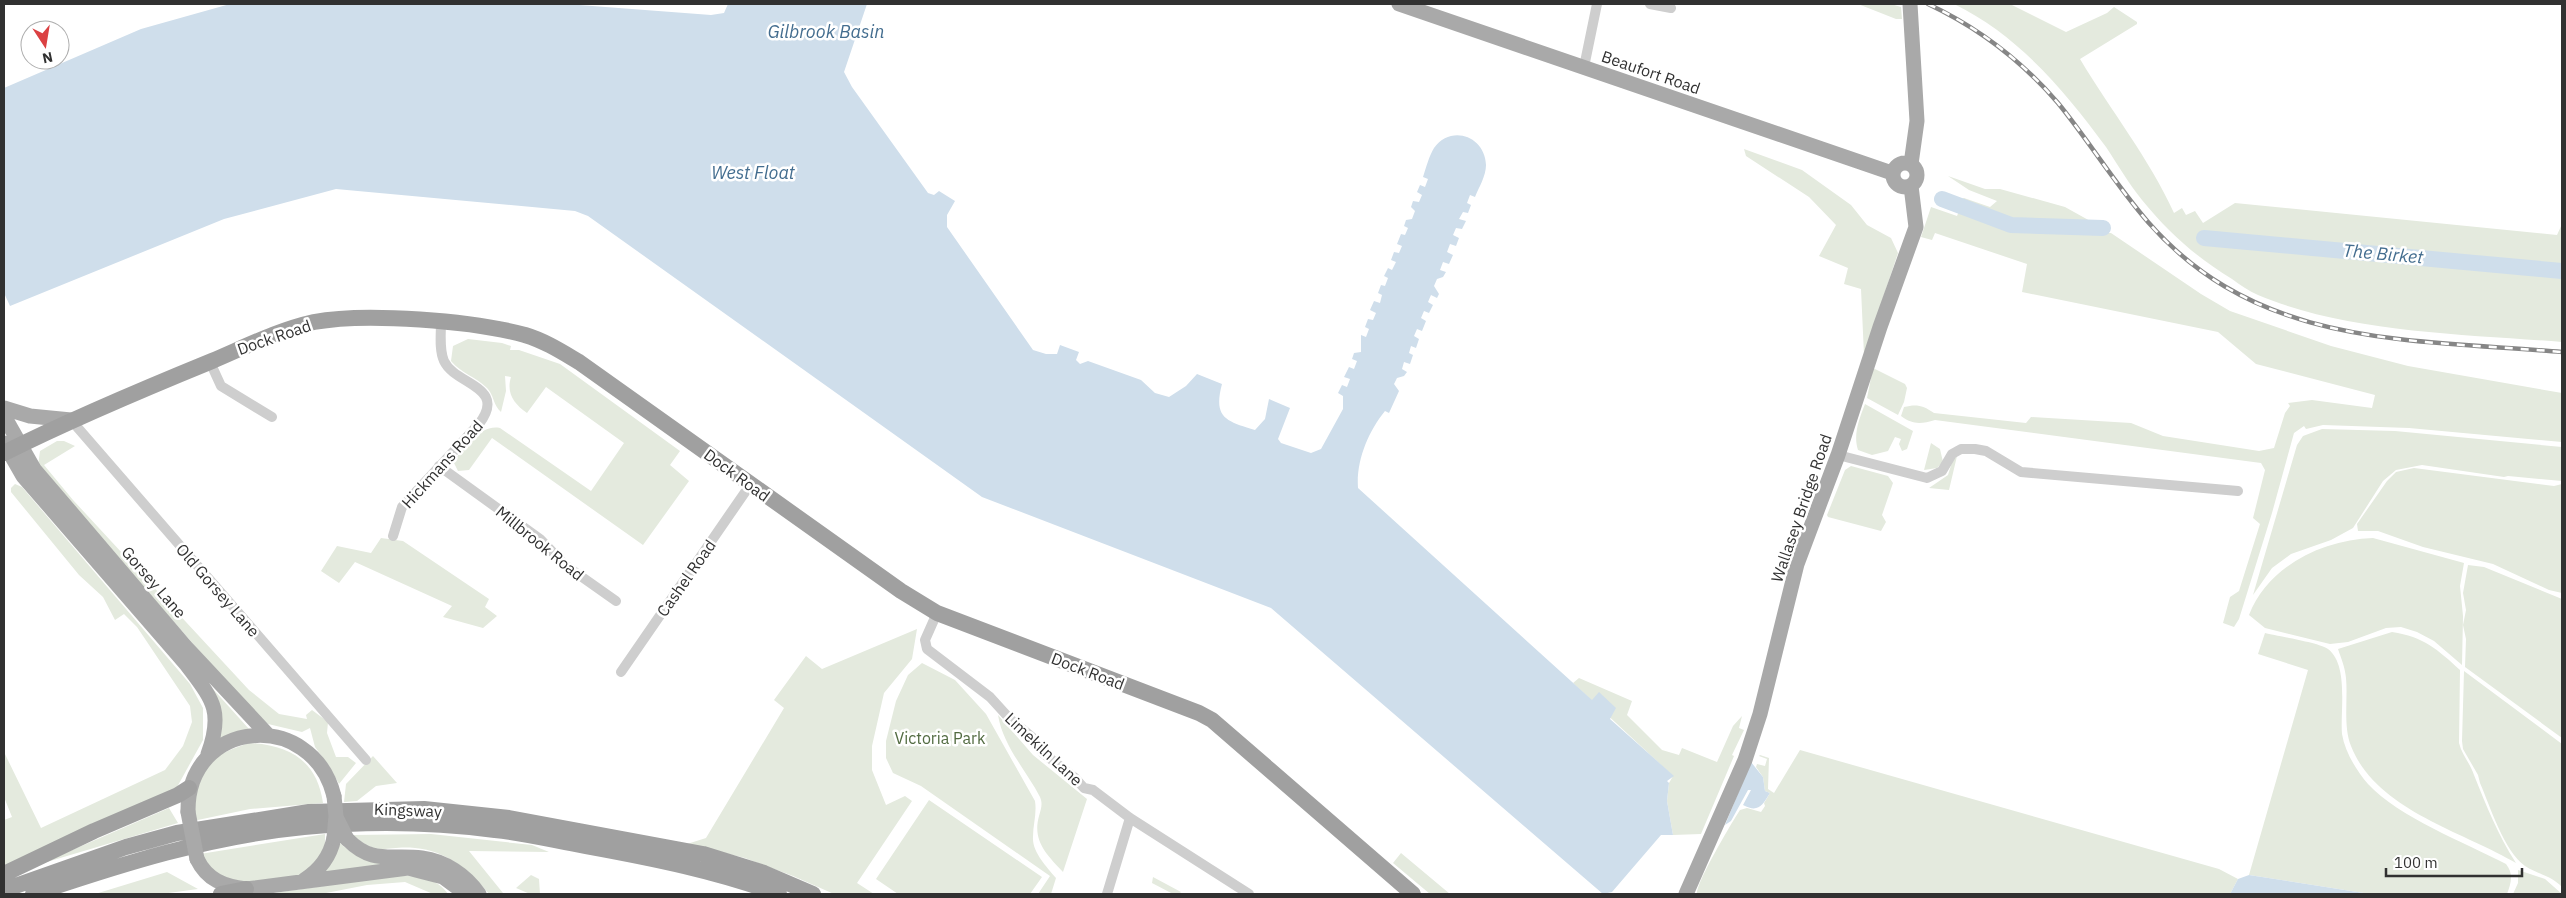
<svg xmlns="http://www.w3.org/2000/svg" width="2566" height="898" font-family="'IBM Plex Sans',sans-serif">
  <rect width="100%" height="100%" fill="#fff"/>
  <path fill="#e4eade" d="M 1858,4 L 1891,4 L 1901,7 L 1902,19 L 1896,19 Z
    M 1954,4 L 2010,4 L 2066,32 L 2107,13 L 2114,7 L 2137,22 L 2137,24 L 2080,59 C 2111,111 2149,158 2174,213 L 2182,208 L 2186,215 L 2195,211 L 2203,223 L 2235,203 L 2557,235 L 2562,224 L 2562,266 L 2204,235 L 2204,244 L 2562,276 L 2562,342 C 2465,334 2348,333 2258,295 C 2249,291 2240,285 2232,279 C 2196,257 2169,233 2142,200 C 2129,184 2118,165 2106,147 C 2065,91 2018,35 1954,4 Z
    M 1744,149 L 1802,170 L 1851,205 L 1867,225 L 1891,238 L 1898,253 L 1864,355 L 1861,289 L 1844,284 L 1848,268 L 1819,256 L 1836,225 L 1809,197 L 1746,156 Z
    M 1948,176 L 1985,189 L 2000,189 L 2065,207 L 2092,222 L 2040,221 L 2004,218 L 1956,201 L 1964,198 L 1990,207 L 1997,201 L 1969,190 Z
    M 1931,207 L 1957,216 L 1959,211 L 2012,229 L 2111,233 L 2201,294 L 2230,311 L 2331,346 L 2408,366 L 2562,393 L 2562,442 L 2409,428 L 2323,425 L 2306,429 L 2304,426 L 2294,433 L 2272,513 L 2239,619 L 2234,627 L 2223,623 L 2230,597 L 2239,591 L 2260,524 L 2253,518 L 2265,470 L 2261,463 L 1935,420 C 1921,424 1913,425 1901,416 L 1904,407 C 1916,404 1923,405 1934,413 L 2026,423 L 2031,417 L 2131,423 L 2163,436 L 2259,451 L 2274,448 L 2285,413 L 2290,406 L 2288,403 L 2312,400 L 2372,408 L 2375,395 L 2256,364 L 2218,332 L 2022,292 L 2027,264 L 1935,233 L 1932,240 L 1921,237 Z
    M 468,339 L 502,343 L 511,346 L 510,350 L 519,350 L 560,364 L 680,451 L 670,465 L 689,481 L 643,545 L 492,438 L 469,470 L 458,471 L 453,461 C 466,448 480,424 500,428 L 591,491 L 624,443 L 546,387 L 527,413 C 514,404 506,393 511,377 L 505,376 L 506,391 L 501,412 C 493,405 494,395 487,388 C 476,377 461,373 451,361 L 453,346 Z
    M 1873,368 L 1905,384 L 1907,388 L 1904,402 L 1898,415 L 1867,398 Z
    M 1865,404 L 1913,431 L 1907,449 L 1902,451 L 1899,444 L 1901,439 L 1895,437 L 1888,451 L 1872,455 L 1858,450 C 1853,435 1859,419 1865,404 Z
    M 2322,429 L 2395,431 L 2562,447 L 2562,481 L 2508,476 L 2504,477 L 2422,465 L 2396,470 L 2383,481 L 2353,528 L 2331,540 L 2291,554 L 2272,568 L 2253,595 L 2297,445 L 2303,436 Z
    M 57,441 L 64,441 L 75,446 L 44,465 L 73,500 L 249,690 L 279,714 L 307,719 L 306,715 L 312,710 L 328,722 L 327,733 L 336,757 L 348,757 L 356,763 L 339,784 L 329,766 L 315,747 L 310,728 L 302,732 L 268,724 L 249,708 L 38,466 L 40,451 Z
    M 1931,443 L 1940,449 L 1943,462 L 1937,468 L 1924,470 Z
    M 1957,456 L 1949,490 L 1929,488 L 1948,475 L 1953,459 Z
    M 1851,466 L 1888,476 L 1893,483 L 1882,515 L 1886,522 L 1881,531 L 1828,517 L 1827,515 L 1845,470 Z
    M 2414,468 L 2554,486 L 2562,484 L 2562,593 L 2549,590 L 2493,564 L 2423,547 L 2378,531 L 2358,531 L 2357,524 L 2387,481 L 2396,472 Z
    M 15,484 L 22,487 L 190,684 L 203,708 L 203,740 L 176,789 L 4,867 L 4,820 L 12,817 L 4,797 L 4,752 L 41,828 L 165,770 L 183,746 L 192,722 L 190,706 L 137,627 L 124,614 L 115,620 L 103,597 L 79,575 L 11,492 L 11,488 Z
    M 381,538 L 403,541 L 489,599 L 485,607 L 497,616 L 483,628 L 443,617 L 452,606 L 355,562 L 339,583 L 321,571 L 337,546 L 371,553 Z
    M 2373,538 L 2464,563 L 2460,586 L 2463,616 L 2462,665 L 2434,641 L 2417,632 L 2401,627 L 2386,628 L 2348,642 L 2330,644 L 2265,628 L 2249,615 C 2268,566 2322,540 2373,538 Z
    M 2468,565 L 2484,567 L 2562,599 L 2562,738 L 2465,667 L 2466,639 L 2463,625 L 2466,610 L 2463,593 Z
    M 917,629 L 912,659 L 884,693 L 872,746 L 872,770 L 886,805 L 905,796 L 912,801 L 857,883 L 874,894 L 834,894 L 793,876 L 745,858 L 687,844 L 706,838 L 784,708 L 774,700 L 806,656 L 822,669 Z
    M 2392,632 C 2424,637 2437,649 2460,670 L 2459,743 C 2462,755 2470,763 2474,775 C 2486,805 2498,835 2516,863 C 2462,831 2376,810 2351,746 C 2343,726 2348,699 2346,678 C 2345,667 2341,658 2338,649 Z
    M 2265,633 C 2277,636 2320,643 2328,649 C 2349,665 2340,711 2342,734 C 2345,752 2356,770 2368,784 C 2398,817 2466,843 2506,864 C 2514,874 2511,883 2507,894 L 2370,894 L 2249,875 L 2308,670 L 2258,654 Z
    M 922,663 L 955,680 L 986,714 L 1035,801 C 1037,814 1033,824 1033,837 C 1032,852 1047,867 1056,878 L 1051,894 L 1038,894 L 1050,876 L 921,786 L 893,773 L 886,758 L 886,741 L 896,701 L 908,675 Z
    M 2464,671 L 2562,744 L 2562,887 C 2551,875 2537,874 2525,866 C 2504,851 2490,806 2480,783 L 2478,775 L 2463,749 L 2462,741 Z
    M 1579,678 L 1632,701 L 1627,715 L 1662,750 L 1679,755 L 1682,748 L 1717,762 L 1733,726 L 1742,716 L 1739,728 L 1744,730 L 1732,755 L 1734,756 L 1701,834 L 1673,835 L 1667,801 L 1669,783 L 1673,776 L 1573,683 Z
    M 213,689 L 249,729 L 216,742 Z
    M 998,715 L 1033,755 L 1087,799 L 1063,872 C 1047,855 1032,841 1039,816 C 1041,809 1043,804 1040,797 C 1026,770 1003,746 998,715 Z
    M 249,743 C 289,745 317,760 323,803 L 250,809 L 193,821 C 195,808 194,791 198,778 C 205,758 231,749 249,743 Z
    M 1800,750 L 2219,869 L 2238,879 L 2230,894 L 1697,894 C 1696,883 1732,822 1740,810 L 1747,808 L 1761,812 L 1765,806 L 1764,803 L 1770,793 L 1765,791 L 1763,777 L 1756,767 L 1757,764 L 1765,766 L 1767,759 L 1759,756 L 1760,755 L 1769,758 L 1768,789 L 1774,793 Z
    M 373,756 L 397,783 L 376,786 L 357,801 L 344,802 L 346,784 Z
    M 929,800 L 1042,877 L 1030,894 L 898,894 L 876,879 Z
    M 169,808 L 178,823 L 40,864 Z
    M 325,834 L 325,849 L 316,865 L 299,876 L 241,885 L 212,875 L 200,854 Z
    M 431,834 L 532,845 L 549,852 L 469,851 L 503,893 L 509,894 L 489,894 C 469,870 447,851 415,848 C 385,845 379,858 353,835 Z
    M 340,843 C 358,860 370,860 393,863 L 321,874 Z
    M 1401,853 L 1450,894 L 1430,894 L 1393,863 Z
    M 2518,870 L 2545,879 L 2562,894 L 2513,894 L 2518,883 Z
    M 167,872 L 198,889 L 161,894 L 95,894 Z
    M 400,875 C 418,877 438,878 448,894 L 433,894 L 405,882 L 367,885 L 321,894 L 267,894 Z
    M 531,875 L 539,879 L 540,894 L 530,894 L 516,888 Z
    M 1153,877 L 1181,892 L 1179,894 L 1173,894 L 1152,883 Z"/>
  <path fill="#cfdeeb" d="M 230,4 L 566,4 L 711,15 L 724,13 L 728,4 L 867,4 L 844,72 L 852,87 L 928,193 L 934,195 L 939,191 L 955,201 L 947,215 L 947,227 L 1033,350 L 1046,354 L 1057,354 L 1060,345 L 1079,352 L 1076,360 L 1080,364 L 1088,361 L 1141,380 L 1155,393 L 1169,397 L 1186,386 L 1197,374 L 1222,384 C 1213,418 1226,421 1255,430 L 1265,419 L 1269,399 L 1290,408 L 1278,439 L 1281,443 L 1311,453 L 1321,449 L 1343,409 L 1343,396 L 1338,393 L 1342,385 L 1347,387 L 1350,379 L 1344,377 L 1349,367 L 1354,369 L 1357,361 L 1352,359 L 1354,353 L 1361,352 L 1361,335 L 1366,337 L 1369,329 L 1365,327 L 1368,319 L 1373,320 L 1376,313 L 1370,310 L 1374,301 L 1380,303 L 1382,295 L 1378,293 L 1381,285 L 1385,286 L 1388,278 L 1384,276 L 1388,268 L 1392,270 L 1396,262 L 1391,260 L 1394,252 L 1399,253 L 1402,246 L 1397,244 L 1401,234 L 1405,235 L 1408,228 L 1404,226 L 1406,220 L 1412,219 L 1415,211 L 1411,207 L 1413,201 L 1419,202 L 1422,195 L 1417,192 L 1420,185 L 1425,187 L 1428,179 L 1423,177 C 1426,168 1429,156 1434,148 C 1451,124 1485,136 1486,165 C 1486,176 1479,187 1475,197 L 1470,195 L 1467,203 L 1471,205 L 1468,213 L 1463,212 L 1459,219 L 1466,221 L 1462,229 L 1456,228 L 1453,235 L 1459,238 L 1456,246 L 1450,244 L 1447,252 L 1453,255 L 1449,264 L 1443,262 L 1440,270 L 1446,272 L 1443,277 L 1437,279 L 1434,286 L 1439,294 L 1437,298 L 1431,295 L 1428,302 L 1433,305 L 1429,313 L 1424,311 L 1421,318 L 1426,321 L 1422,331 L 1417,329 L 1414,336 L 1419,339 L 1416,348 L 1411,346 L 1409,353 L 1413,355 L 1410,364 L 1404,362 L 1402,369 L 1407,372 L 1404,376 L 1397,378 L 1394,384 L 1399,391 L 1389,413 L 1385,411 C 1368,432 1356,461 1358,488 L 1592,700 L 1599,692 L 1616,708 L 1610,719 L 1674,776 L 1667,781 L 1669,783 L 1667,801 L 1673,835 L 1661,835 L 1612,892 L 1603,894 L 1271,608 L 982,497 L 588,216 L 575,211 L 336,189 L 224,219 L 10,306 L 4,293 L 4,88 L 141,29 Z
    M 1751,762 L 1763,777 L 1765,791 L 1770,793 C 1762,806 1758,813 1743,805 L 1751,790 L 1748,790 L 1731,821 L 1725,825 Z
    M 2249,875 L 2370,894 L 2230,894 L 2238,879 Z"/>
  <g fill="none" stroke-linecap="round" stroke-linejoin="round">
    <path stroke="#cfdeeb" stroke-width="16" d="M 1942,199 L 2011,225 L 2103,228
      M 2204,238 L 2562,271"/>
    <path stroke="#cecece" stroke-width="10" d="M 1650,4 L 1671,8
      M 1584,67 L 1597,4
      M 210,362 L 221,386 L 272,417
      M 71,420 L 366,760
      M 1838,455 L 1927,478 L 1942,471 L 1952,454 L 1961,449 L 1975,449 L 1986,451 L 2021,472 L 2238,491
      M 439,466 L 540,539 L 565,565 L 616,601
      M 393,536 L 402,507 L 479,424 C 508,386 455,385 444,361 C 439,350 441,334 441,322
      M 937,613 L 925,640 L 927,649 L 990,697 L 1010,719 L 1032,737 L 1043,753 L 1075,778 L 1084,788 L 1093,790 L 1130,818 L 1249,894
      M 621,672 L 750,485
      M 1107,894 L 1130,818"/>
    <path stroke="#a9a9a9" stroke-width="15" d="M 1399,4 L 1892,173
      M 1910,4 L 1917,121 L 1911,164
      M1893 175a12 12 0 1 1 24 0a12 12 0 1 1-24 0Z
      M 4,408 L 30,416 L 71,420
      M 4,416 L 34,469 L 185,646 L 269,736
      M 4,443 L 23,476 L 186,664 C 212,699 224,710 208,754
      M 188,812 C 187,718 312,708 334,796
      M 347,839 C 373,865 390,854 422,858 C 445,861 466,875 479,894
      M 197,859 C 207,880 224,886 246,889 L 408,868 L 443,877 L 466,894
      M 304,880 C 320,870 330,857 334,838
      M 1686,894 L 1745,760 L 1760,714 L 1797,564 L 1838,455 L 1880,327 L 1916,227 L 1911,186"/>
    <path stroke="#a0a0a0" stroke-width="16" d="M 4,453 C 72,419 141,390 212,361 C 245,347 278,330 314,322 C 366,312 474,321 525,335 C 545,341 562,352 579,362 L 901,591 L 937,613 L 1199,713 L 1212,720 L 1413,894
      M 4,874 L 94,831 L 178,795 L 189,788
      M 4,890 L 126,847 L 177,833 L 309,812 L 424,809 L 509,818 L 703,854 L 764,873 L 813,894
      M 33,894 C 122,864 210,836 304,827 C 367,821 433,822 495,830 C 526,833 556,841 586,846 C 652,858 717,871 779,894
      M 221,894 L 246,889"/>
    <defs>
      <path id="rail" d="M 1928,4 C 1979,28 2021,60 2058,103 C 2089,141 2115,184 2148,222 C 2258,348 2409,339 2562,352"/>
    </defs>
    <use href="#rail" stroke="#868686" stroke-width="4.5"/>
    <use href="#rail" stroke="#fff" stroke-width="2.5" stroke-dasharray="8" stroke-linecap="butt"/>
    <path stroke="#a9a9a9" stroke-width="15" d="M 334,796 L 336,816 L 334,838
      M 188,812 L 197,859
      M 336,817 L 347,839"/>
  </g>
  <g text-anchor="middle" stroke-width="5" stroke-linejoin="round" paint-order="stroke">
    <g font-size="16" fill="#313131" stroke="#fff">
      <text transform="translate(1651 72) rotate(19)" y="6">Beaufort Road</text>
      <text transform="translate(274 337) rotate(-19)" y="6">Dock Road</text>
      <text transform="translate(442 464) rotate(-48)" y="6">Hickmans Road</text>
      <text transform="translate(737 475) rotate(36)" y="6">Dock Road</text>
      <text transform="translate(1801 508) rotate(-71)" y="6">Wallasey Bridge Road</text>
      <text transform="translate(540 543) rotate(39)" y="6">Millbrook Road</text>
      <text transform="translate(686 578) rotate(-55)" y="6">Cashel Road</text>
      <text transform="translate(154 582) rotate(49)" y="6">Gorsey Lane</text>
      <text transform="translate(218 590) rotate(49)" y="6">Old Gorsey Lane</text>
      <text transform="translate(1088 671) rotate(21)" y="6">Dock Road</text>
      <text transform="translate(1044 749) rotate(43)" y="6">Limekiln Lane</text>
      <text transform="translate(408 810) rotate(2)" y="6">Kingsway</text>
    </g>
    <g font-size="16" fill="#526b41" stroke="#fff">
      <text x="940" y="744">Victoria Park</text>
    </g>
    <g font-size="18" font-style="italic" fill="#436d8f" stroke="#fff">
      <text x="826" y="38">Gilbrook Basin</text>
      <text x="753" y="179">West Float</text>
      <text transform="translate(2383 254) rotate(5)" y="6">The Birket</text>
    </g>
  </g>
  <rect width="2566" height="898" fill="none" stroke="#313131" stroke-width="10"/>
  <g transform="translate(45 45) rotate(168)"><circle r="24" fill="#ffffff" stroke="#adadad"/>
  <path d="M0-4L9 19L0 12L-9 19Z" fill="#db4143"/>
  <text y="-8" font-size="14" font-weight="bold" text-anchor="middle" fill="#313131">N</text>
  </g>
  <path d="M2386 868v8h136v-8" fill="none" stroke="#313131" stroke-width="2.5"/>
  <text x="2394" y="868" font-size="15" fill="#313131" stroke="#ffffff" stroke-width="4" paint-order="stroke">100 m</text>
</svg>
